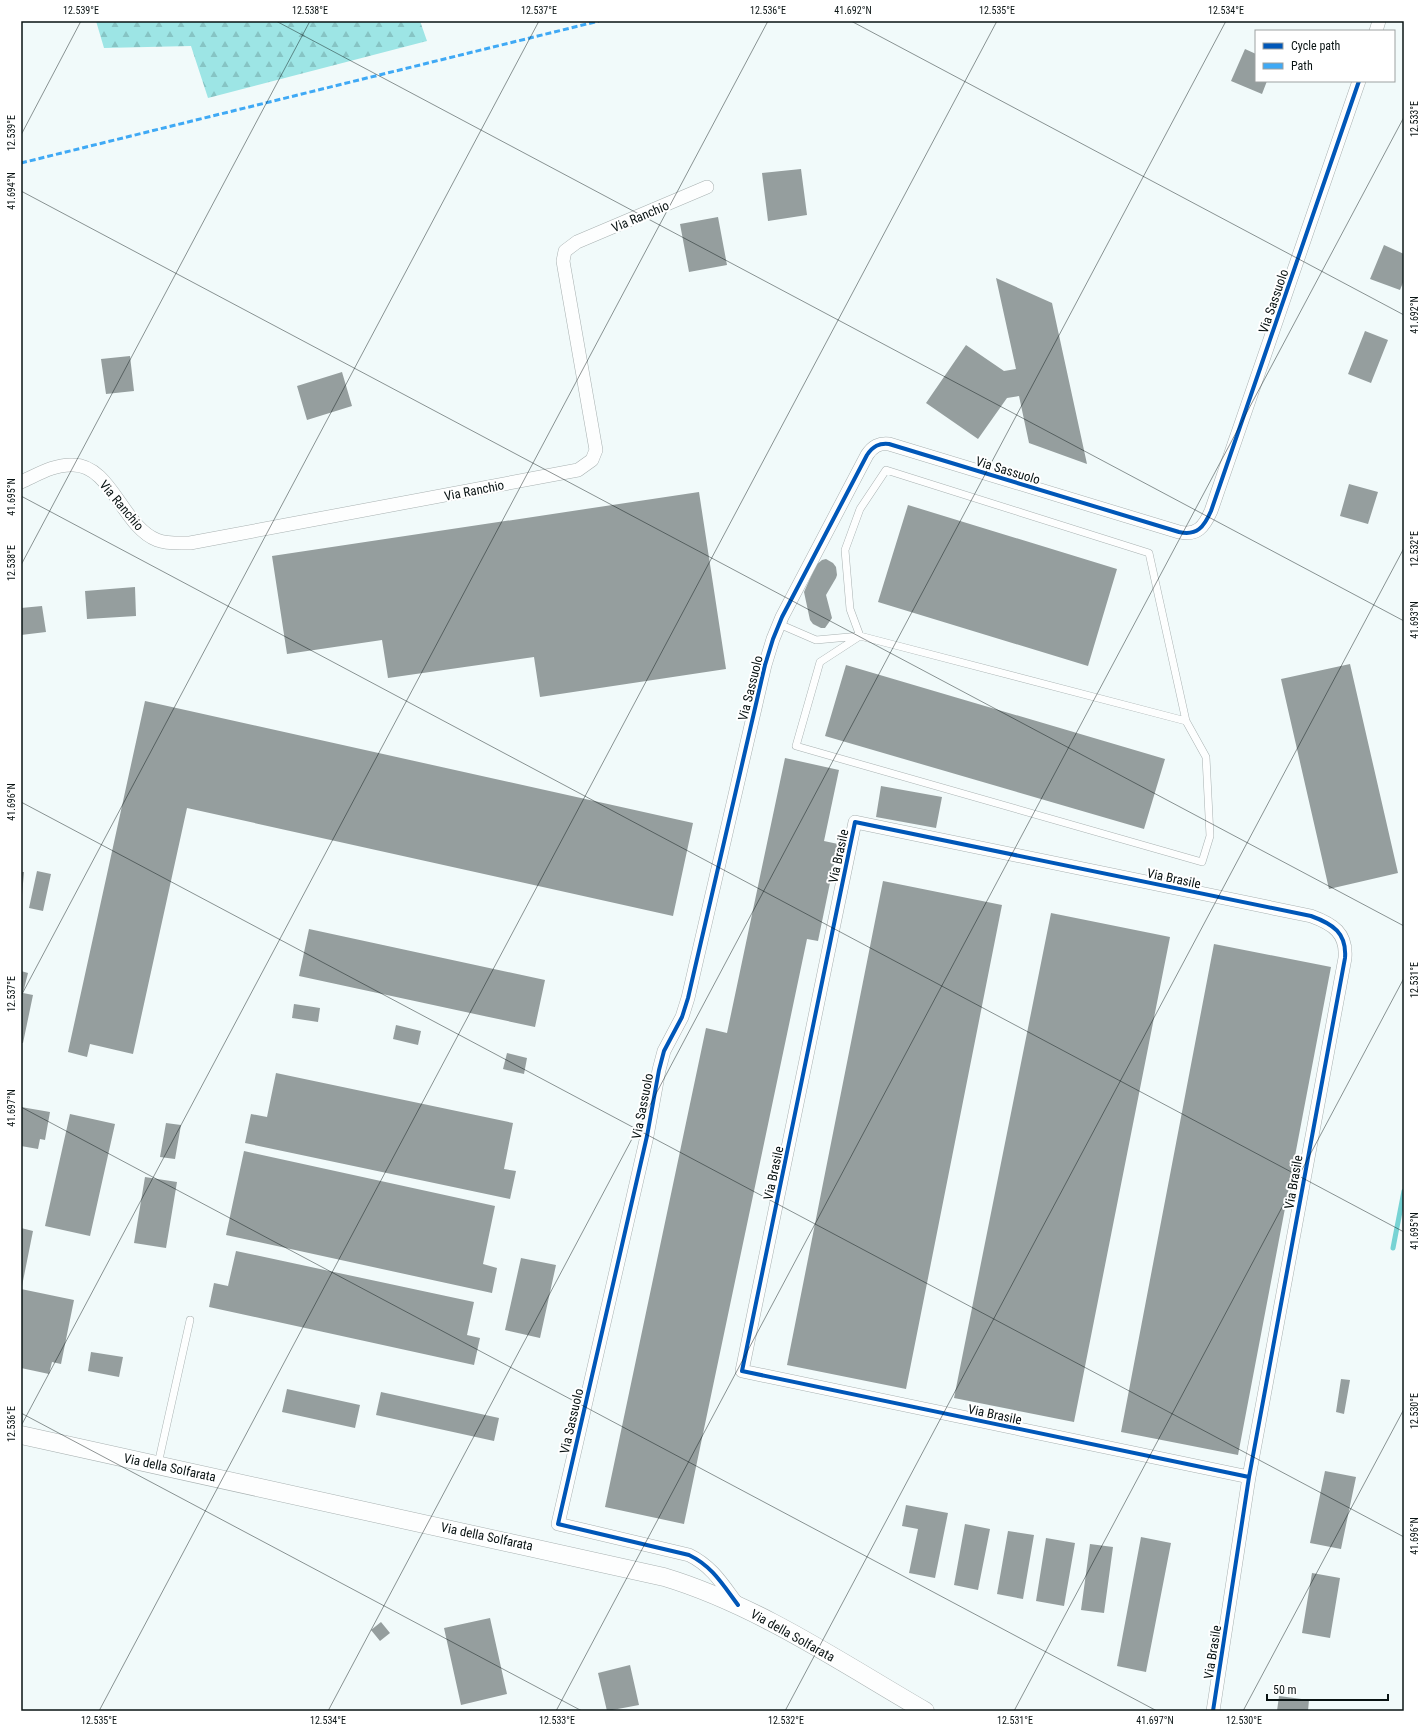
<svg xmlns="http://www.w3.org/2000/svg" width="1425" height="1732" font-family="'Roboto Condensed',sans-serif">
  <defs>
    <pattern id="forest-firs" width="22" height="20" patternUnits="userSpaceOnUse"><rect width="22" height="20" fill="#9de5e5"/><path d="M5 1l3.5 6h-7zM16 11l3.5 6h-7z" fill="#86c4c4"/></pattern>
  </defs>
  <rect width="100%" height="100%" fill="#f1fafa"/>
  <path fill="url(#forest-firs)" d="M 96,21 L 420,21 L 427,41 L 208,98 L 191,46 L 104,48 Z"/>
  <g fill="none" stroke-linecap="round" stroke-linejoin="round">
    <path stroke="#77d3d4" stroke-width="5" d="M 1393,1248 L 1404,1191"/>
  </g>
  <path fill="#959e9e" d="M 1245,49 L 1256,54 L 1256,81 L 1267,81 L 1262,94 L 1231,81 Z
    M 801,169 L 807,215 L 768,221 L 762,173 Z
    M 718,217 L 727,265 L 689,272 L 680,224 Z
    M 1384,245 L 1404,254 L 1404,280 L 1400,290 L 1370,279 Z
    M 996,278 L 1052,303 L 1087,464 L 1029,443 L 1019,396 L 1007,398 L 978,439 L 926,403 L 966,345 L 1004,371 L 1016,369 Z
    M 1365,331 L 1388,340 L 1371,383 L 1348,374 Z
    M 130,356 L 134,391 L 106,394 L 101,359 Z
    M 342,372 L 352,406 L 307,420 L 297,386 Z
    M 1349,484 L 1378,492 L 1368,524 L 1340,516 Z
    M 699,492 L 726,669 L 540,697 L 534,657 L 388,678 L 382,640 L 287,654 L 272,556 Z
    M 908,505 L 1117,569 L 1088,666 L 878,602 Z
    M 826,559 L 833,563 L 836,567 L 837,575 L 836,578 L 826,595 L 832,618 L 825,628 L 821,628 L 813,624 L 810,620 L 804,592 L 816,565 L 822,560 Z
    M 135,587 L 136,616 L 87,619 L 85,591 Z
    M 42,606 L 46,632 L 21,635 L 21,608 Z
    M 1350,664 L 1398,873 L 1329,889 L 1281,679 Z
    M 846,665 L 1165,759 L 1144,829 L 825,736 Z
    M 145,701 L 693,823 L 673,916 L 187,808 L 133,1054 L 90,1044 L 87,1057 L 68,1052 Z
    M 785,758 L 839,770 L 824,841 L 838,844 L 818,941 L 807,939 L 684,1524 L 605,1507 L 706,1028 L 727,1033 Z
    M 881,786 L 942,797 L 936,828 L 876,817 Z
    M 37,871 L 51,874 L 43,911 L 29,908 Z
    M 21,872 L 24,872 L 22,895 L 21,895 Z
    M 883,881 L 1002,905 L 906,1389 L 787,1365 Z
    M 1051,913 L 1170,937 L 1074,1422 L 954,1398 Z
    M 309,929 L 545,980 L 535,1027 L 299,976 Z
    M 1214,944 L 1331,967 L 1238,1455 L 1121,1432 Z
    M 21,971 L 28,973 L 23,993 L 33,995 L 23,1043 L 21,1043 Z
    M 294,1004 L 320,1008 L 318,1022 L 292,1018 Z
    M 396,1025 L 421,1031 L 418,1045 L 393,1039 Z
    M 507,1053 L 527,1058 L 524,1074 L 503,1069 Z
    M 276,1073 L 513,1123 L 504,1169 L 516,1171 L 510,1199 L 245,1143 L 251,1114 L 267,1117 Z
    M 21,1107 L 50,1112 L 45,1140 L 40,1139 L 38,1149 L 21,1146 Z
    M 70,1114 L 115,1124 L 90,1236 L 45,1226 Z
    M 166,1123 L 181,1125 L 175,1159 L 160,1157 Z
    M 244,1151 L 495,1206 L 483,1264 L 497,1268 L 492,1293 L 226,1235 Z
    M 145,1177 L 177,1182 L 166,1248 L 134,1243 Z
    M 21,1228 L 33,1231 L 22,1286 L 21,1286 Z
    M 236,1251 L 474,1302 L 467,1335 L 480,1338 L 474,1365 L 209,1307 L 214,1283 L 228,1286 Z
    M 521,1258 L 556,1265 L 540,1338 L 505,1330 Z
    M 21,1289 L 74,1300 L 61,1364 L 52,1362 L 49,1374 L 21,1368 Z
    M 91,1352 L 123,1357 L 119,1377 L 88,1371 Z
    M 1341,1379 L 1350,1380 L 1344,1414 L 1336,1412 Z
    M 287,1389 L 360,1405 L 355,1428 L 282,1412 Z
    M 381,1392 L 499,1418 L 494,1441 L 376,1415 Z
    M 1325,1471 L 1356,1477 L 1341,1549 L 1310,1543 Z
    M 906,1505 L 948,1513 L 935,1578 L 909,1573 L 918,1529 L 902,1526 Z
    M 965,1524 L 990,1529 L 978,1590 L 954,1585 Z
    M 1008,1531 L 1034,1535 L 1023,1599 L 997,1594 Z
    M 1141,1537 L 1171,1543 L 1146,1672 L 1117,1666 Z
    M 1046,1538 L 1075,1543 L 1064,1606 L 1036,1601 Z
    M 1090,1544 L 1113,1547 L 1104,1613 L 1081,1610 Z
    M 1312,1573 L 1340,1578 L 1330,1638 L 1302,1633 Z
    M 490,1618 L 507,1694 L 461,1705 L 444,1628 Z
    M 381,1622 L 390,1633 L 380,1641 L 371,1630 Z
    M 630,1665 L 639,1705 L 607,1711 L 598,1673 Z
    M 1279,1696 L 1309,1700 L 1308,1711 L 1277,1711 Z"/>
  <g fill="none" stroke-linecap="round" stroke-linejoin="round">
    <defs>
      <path id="service" d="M 779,624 L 816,640 L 860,636 L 820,662 L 796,746 L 1202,862 L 1210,836 L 1206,757 L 1186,721 L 1149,553 L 886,470 L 860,509 L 845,550 L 850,609 L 860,636 L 1186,721
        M 158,1464 L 190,1320"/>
      <path id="minor" d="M 1376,31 L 1379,21
        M 21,482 C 37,475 54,464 73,465 C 111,465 123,527 157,540 C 167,544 179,543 190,543 L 578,470 L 592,460 L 596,450 L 564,267 L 563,261 L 565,251 L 577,242 L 707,187
        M 738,1605 C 723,1585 712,1566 689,1555 L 558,1524 L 647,1136 L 659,1070 L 664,1051 L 682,1017 L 688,998 L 765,665 L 773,639 L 782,617 L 867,455 C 873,446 879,443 889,444 L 1179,532 C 1197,536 1204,527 1211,511 L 1359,81
        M 1213,1711 L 1249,1477 L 1345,958 C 1347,933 1333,924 1311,916 L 855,822 L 742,1371 L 1249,1477"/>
      <path id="secondary" d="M 21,1435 L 664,1577 C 757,1605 842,1663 925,1711"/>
    </defs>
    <use href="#service" stroke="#a8b1b1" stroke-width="8"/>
    <use href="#minor" stroke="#a8b1b1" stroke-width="14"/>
    <use href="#secondary" stroke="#a8b1b1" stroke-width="19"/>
    <use href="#service" stroke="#fdfefe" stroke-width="7"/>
    <use href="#minor" stroke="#fdfefe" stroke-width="13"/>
    <use href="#secondary" stroke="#fdfefe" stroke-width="18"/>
    <path stroke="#3fa9f5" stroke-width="3" stroke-dasharray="6 3" stroke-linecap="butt" d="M 21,163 L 599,21"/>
    <defs>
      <path id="cycleway" d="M 738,1605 C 723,1585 712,1566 689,1555 L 558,1524 L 647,1136 L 659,1070 L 664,1051 L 682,1017 L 688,998 L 765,665 L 773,639 L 782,617 L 867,455 C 873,446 879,443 889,444 L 1179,532 C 1197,536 1204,527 1211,511 L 1359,81
        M 1213,1711 L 1249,1477 L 1345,958 C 1347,933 1333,924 1311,916 L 855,822 L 742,1371 L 1249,1477"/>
    </defs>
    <use href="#cycleway" stroke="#fff" stroke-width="6"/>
    <use href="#cycleway" stroke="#0057b8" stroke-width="4"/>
  </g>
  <path fill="none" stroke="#091313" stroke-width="1" stroke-opacity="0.45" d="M 276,21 L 1404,621M 851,21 L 1404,315M 21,135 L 81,21M 21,191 L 1404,926M 21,496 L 1404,1232M 21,565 L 310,21M 21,802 L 1404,1537M 21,996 L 539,21M 21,1107 L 1157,1711M 21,1413 L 582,1711M 21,1426 L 768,21M 99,1711 L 997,21M 328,1711 L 1226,21M 556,1711 L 1404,117M 785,1711 L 1404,548M 1014,1711 L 1404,978M 1243,1711 L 1404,1409"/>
  <g text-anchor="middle" stroke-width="4" stroke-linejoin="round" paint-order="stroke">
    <g font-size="13" fill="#091313" stroke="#fff">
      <text transform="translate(640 216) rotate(-23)" y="5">Via Ranchio</text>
      <text transform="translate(1273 301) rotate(-71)" y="5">Via Sassuolo</text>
      <text transform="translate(1008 470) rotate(17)" y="5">Via Sassuolo</text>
      <text transform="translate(474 490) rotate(-11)" y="5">Via Ranchio</text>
      <text transform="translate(122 505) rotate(50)" y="5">Via Ranchio</text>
      <text transform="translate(750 688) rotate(-76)" y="5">Via Sassuolo</text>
      <text transform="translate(838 856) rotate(-78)" y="5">Via Brasile</text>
      <text transform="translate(1174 878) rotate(12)" y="5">Via Brasile</text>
      <text transform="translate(642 1106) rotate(-79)" y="5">Via Sassuolo</text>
      <text transform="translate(773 1173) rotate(-78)" y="5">Via Brasile</text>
      <text transform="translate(1293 1182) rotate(-80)" y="5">Via Brasile</text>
      <text transform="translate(995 1414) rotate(12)" y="5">Via Brasile</text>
      <text transform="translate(571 1421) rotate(-77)" y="5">Via Sassuolo</text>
      <text transform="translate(170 1467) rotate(12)" y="5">Via della Solfarata</text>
      <text transform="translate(487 1536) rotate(12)" y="5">Via della Solfarata</text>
      <text transform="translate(793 1635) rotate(29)" y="5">Via della Solfarata</text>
      <text transform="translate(1212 1652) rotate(-81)" y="5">Via Brasile</text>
    </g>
  </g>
  <rect width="1425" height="1732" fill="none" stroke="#ffffff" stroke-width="44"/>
  <rect x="1255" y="30" width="140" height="52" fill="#ffffff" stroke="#9da1a1"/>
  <rect x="1263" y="43" width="20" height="6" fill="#0057b8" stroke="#9da1a1"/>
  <text x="1291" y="50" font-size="12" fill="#091313">Cycle path</text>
  <rect x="1263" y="63" width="20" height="6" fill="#3fa9f5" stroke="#9da1a1"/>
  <text x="1291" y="70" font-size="12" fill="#091313">Path</text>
  <path d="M1267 1694v6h121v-6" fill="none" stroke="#091313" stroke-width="2"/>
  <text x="1273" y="1694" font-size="12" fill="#091313" stroke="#ffffff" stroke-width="3" paint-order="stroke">50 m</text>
  <rect x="22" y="22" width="1381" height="1688" fill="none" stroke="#091313" stroke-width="1.5"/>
  <g font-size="10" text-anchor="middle" fill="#091313">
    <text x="81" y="14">12.539°E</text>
    <text x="310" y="14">12.538°E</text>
    <text x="539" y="14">12.537°E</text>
    <text x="768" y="14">12.536°E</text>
    <text x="853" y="14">41.692°N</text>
    <text x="997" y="14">12.535°E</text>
    <text x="1226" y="14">12.534°E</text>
    <text transform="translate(1414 119) rotate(-90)" y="4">12.533°E</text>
    <text transform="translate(11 133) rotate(-90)" y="4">12.539°E</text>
    <text transform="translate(11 191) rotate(-90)" y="4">41.694°N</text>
    <text transform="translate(1414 315) rotate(-90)" y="4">41.692°N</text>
    <text transform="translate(11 497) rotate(-90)" y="4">41.695°N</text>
    <text transform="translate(1414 549) rotate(-90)" y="4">12.532°E</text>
    <text transform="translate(11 563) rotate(-90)" y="4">12.538°E</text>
    <text transform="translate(1414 620) rotate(-90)" y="4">41.693°N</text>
    <text transform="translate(11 802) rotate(-90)" y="4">41.696°N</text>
    <text transform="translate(1414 980) rotate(-90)" y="4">12.531°E</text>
    <text transform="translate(11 994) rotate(-90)" y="4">12.537°E</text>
    <text transform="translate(11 1108) rotate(-90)" y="4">41.697°N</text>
    <text transform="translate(1414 1231) rotate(-90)" y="4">41.695°N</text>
    <text transform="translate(1414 1411) rotate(-90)" y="4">12.530°E</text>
    <text transform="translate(11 1424) rotate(-90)" y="4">12.536°E</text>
    <text transform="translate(1414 1536) rotate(-90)" y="4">41.696°N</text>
    <text x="99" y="1724">12.535°E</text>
    <text x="328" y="1724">12.534°E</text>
    <text x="557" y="1724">12.533°E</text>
    <text x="786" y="1724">12.532°E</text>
    <text x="1015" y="1724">12.531°E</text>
    <text x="1155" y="1724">41.697°N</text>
    <text x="1244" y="1724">12.530°E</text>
  </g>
</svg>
